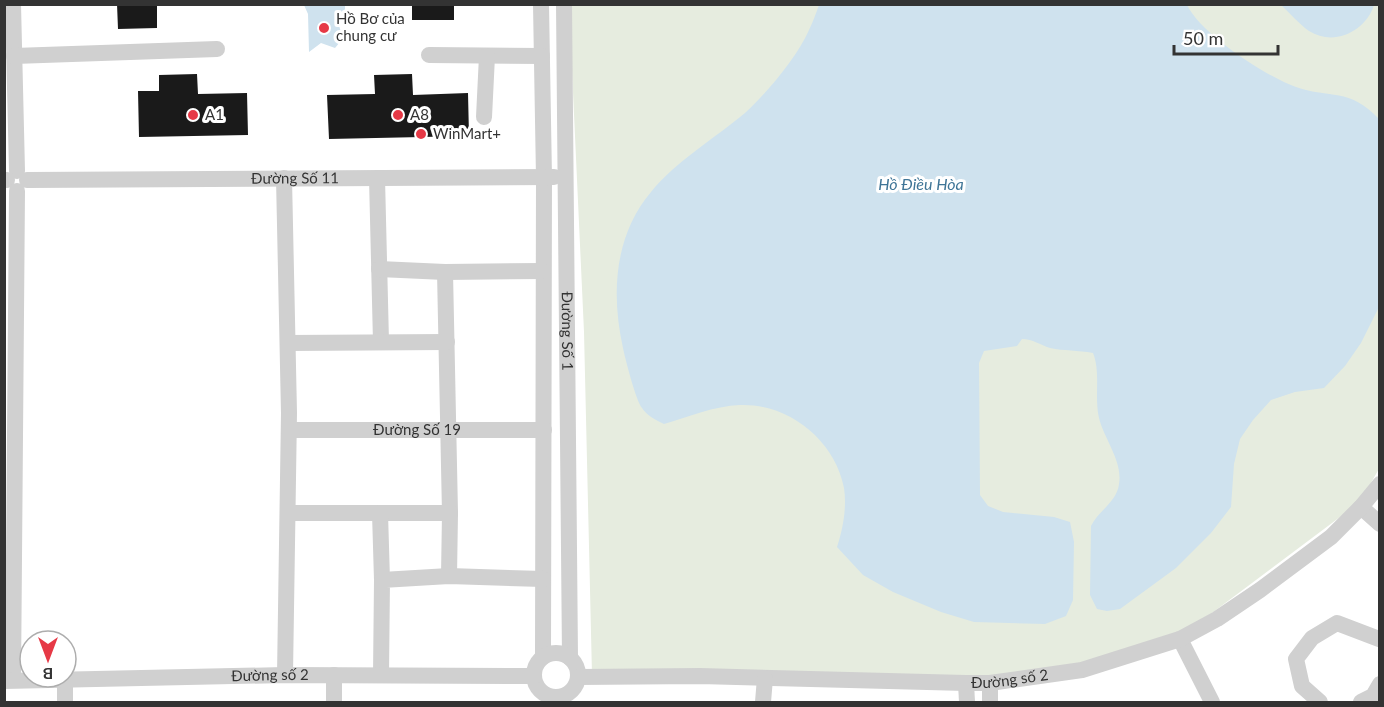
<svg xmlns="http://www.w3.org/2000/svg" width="1384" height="707" font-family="Lato,sans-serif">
  <rect width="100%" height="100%" fill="#fff"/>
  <path fill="#e6ecdf" d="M 569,5 L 1379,5 L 1380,467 L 1360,502 L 1180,637 L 1082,668 L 966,681 L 592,675 L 584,332 Z"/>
  <path fill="#cfe2ee" d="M 345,4 L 345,11 L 341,15 L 338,23 C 342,33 343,40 335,48 L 321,43 L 309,52 L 308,14 L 304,5 Z
    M 819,5 L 1187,5 C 1201,34 1265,76 1296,87 C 1330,99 1349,87 1379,119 L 1379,307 L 1361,343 L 1345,366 L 1324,388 L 1295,392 L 1271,400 L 1253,420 L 1240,439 L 1234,464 L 1231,507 L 1211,533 L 1176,568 L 1120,609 L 1107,611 L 1097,609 L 1090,595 L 1091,526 C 1098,511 1117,502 1119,484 C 1123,461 1104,439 1099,418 C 1094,396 1101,373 1093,353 C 1078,350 1064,351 1050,348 C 1040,345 1033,339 1022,339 L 1017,346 L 984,351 L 979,363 L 980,495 L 988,506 L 1003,512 L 1054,517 L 1070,522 L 1074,542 L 1073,600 L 1066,616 L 1045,624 L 974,622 L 941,612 L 893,592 L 863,575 L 837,547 C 843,529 847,507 844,488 C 835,440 788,403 740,405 C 714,406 688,417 664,424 C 656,420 647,416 642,408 C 636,401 625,358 623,348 C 611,294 614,236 651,192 C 676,161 714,139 745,113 C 767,93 797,57 809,30 C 813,22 816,13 819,5 Z
    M 1281,5 L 1374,5 C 1366,31 1334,47 1309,31 C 1299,24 1290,13 1281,5 Z"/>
  <path fill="#1a1a1a" d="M 117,4 L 157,4 L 157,28 L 118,29 Z
    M 412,4 L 454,4 L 454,20 L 412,20 Z
    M 197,74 L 198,94 L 247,93 L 248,135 L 139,137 L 138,91 L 159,91 L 159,75 Z
    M 412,74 L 413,95 L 468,93 L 469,136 L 329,139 L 327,95 L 375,94 L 374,75 Z"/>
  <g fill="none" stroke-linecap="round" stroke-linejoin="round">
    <g stroke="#d0d0d0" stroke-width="16">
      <path d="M 13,4 L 17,171"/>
      <path d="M 541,4 L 544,178 L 543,657"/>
      <path id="s1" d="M 564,4 L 570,658"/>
      <path d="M 429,55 L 542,56"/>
      <path d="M 14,56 L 217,49"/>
      <path d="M 484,117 L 487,56"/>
      <path d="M 284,178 L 289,413 L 285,675"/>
      <path d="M 377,178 L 381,342"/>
      <path d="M 4,180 L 7,180"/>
      <path id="s2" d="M 27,180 L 554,177"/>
      <path d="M 379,269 L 445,272 L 543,271"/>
      <path d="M 445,272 L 450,513 L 449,576"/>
      <path d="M 288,343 L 447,342"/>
      <path id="s3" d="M 289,430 L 544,430"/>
      <path d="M 1361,507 L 1380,524"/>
      <path d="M 288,513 L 450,513"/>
      <path d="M 380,513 L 382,580"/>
      <path d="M 1180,639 L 1212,702"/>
      <circle cx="556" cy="675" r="22"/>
      <path d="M 334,675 L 334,702"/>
      <path d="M 381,675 L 382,580 L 449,576 L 543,579"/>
      <path id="s4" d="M 578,677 L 700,676 L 966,683 L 990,683 L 1082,670 L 1180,639 L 1217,619 L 1260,590 L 1331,537 L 1361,507 L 1380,484"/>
      <path d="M 65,679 L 65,702"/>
      <path d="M 13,680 L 17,191"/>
      <path id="s5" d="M 4,681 L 285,675 L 534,676"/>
      <path d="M 966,683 L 967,702"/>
      <path d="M 990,683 L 990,702"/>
      <path d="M 763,702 L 765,678"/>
      <path d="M 1320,702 L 1302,686 L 1296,659 L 1312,638 L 1337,623 L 1379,639"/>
      <path d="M 1361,702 L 1373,696 L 1380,684"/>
    </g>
  </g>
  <g fill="#e63946" stroke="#fff" stroke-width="2">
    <circle cx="324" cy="28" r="6"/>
    <circle cx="193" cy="115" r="6"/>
    <circle cx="398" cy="115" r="6"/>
    <circle cx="421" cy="134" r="6"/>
  </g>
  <g text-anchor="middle" stroke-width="6" stroke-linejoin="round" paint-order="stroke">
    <g font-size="15" fill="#333" stroke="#fff" text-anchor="start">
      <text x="336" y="24">Hồ Bơ của<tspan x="336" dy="17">chung cư</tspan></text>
      <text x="205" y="120">A1</text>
      <text x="410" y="120">A8</text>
      <text x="433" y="139">WinMart+</text>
    </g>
    <g font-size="15" fill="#333" stroke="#fff">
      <text dy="5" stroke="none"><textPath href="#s2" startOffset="268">Đường Số 11</textPath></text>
      <text dy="5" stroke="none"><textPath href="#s1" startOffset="327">Đường Số 1</textPath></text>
      <text dy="5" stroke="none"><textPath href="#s3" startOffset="128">Đường Số 19</textPath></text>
      <text dy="5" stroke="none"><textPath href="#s5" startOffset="266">Đường số 2</textPath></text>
      <text dy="5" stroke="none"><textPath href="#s4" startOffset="432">Đường số 2</textPath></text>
    </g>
    <g font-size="16" font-style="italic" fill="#3f7597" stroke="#fff">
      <text x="921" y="190">Hồ Điều Hòa</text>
    </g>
  </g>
  <rect width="1384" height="707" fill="none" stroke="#333333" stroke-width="12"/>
  <g transform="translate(48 659) rotate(180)"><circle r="28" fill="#ffffff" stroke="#adadad" stroke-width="1.5"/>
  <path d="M0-4.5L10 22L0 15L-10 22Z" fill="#e63946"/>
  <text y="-9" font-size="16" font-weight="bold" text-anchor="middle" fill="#333333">B</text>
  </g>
  <path d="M1174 45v9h104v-9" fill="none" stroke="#333333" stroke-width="3"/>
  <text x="1183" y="45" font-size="18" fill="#333333" stroke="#ffffff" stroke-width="4.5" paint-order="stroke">50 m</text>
</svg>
